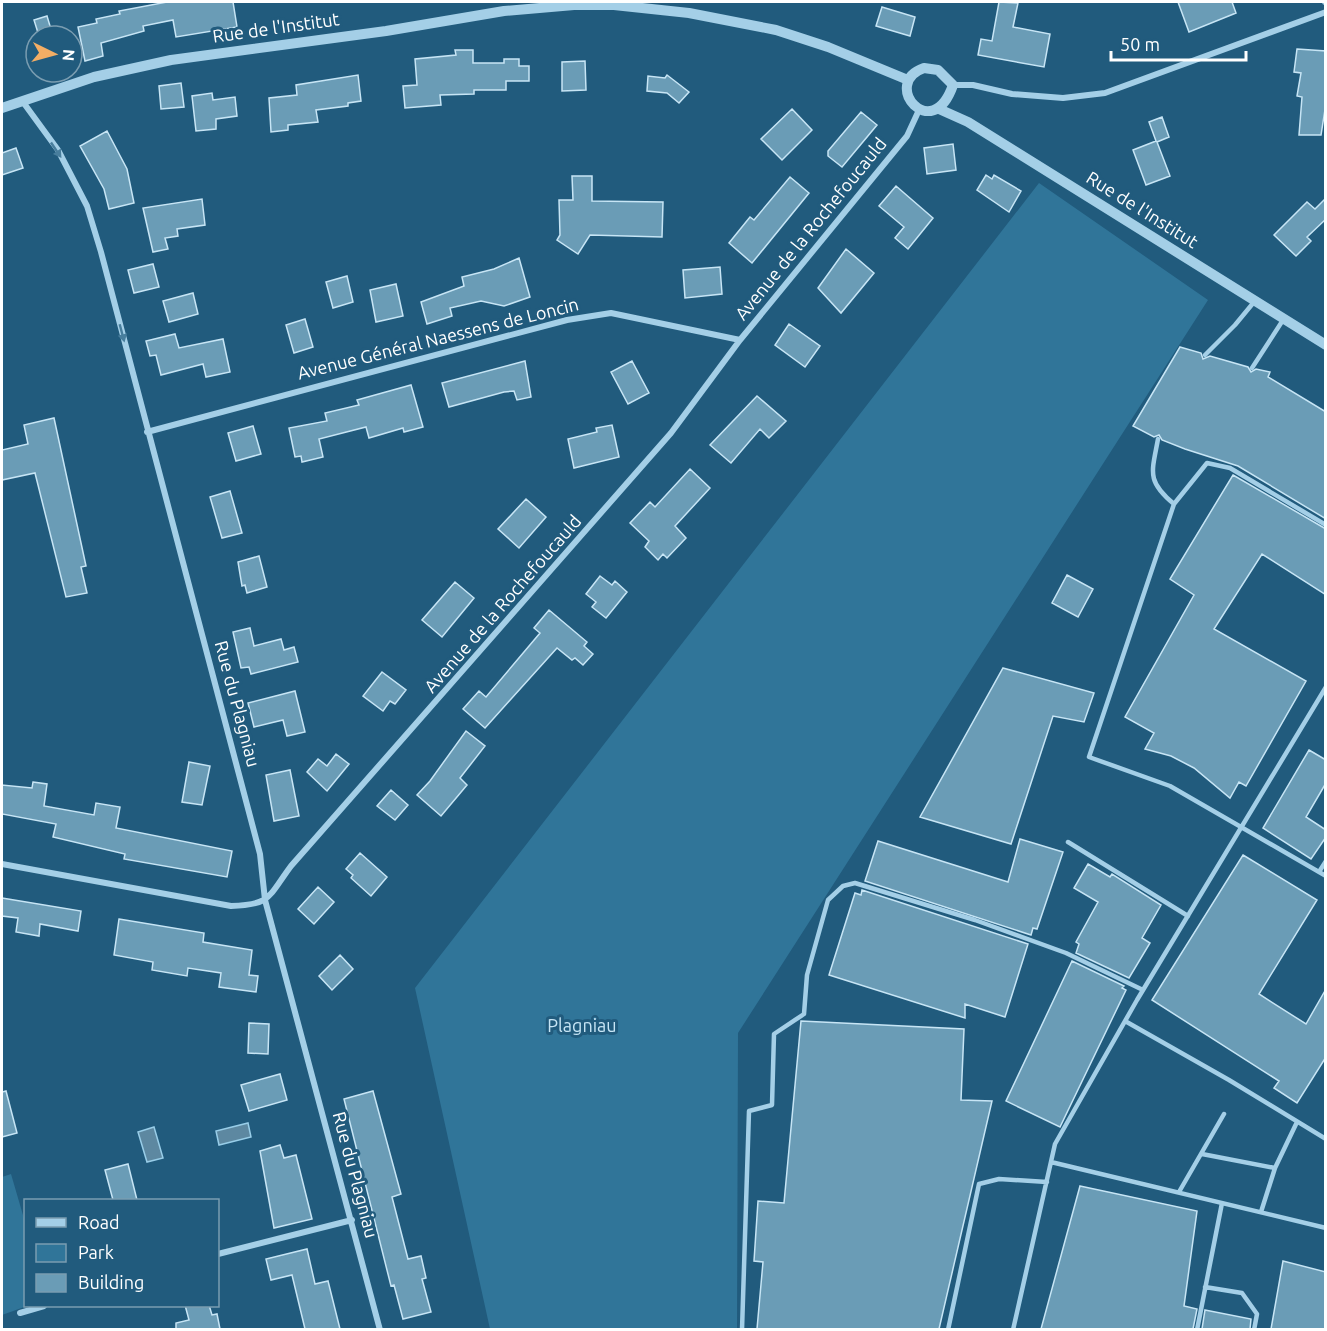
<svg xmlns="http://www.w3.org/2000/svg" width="1327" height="1331" font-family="Ubuntu,sans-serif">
  <rect width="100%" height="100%" fill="#215b7d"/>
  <path fill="#307599" d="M 1039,183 L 1208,300 L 738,1033 L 737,1329 L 490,1329 L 415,988 Z
    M 11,1174 L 25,1222 L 27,1306 L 2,1315 L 2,1177 Z"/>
  <path fill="#5d88a1" stroke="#98cde8" stroke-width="1.5" d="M 248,1123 L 251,1137 L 219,1145 L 216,1131 Z
    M 154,1127 L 163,1158 L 147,1162 L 138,1132 Z"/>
  <path fill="#6a9cb6" stroke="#c7e5f5" stroke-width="1.5" d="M 167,2 L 233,2 L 237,27 L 176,37 L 173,20 L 143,26 L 144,31 L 101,43 L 103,56 L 85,61 L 78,27 L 97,23 L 96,19 L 120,14 L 119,11 Z
    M 999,2 L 1018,3 L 1013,27 L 1050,34 L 1044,67 L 978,55 L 981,39 L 992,41 Z
    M 1178,2 L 1232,2 L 1236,13 L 1189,32 Z
    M 882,7 L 915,17 L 910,36 L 876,26 Z
    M 47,16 L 53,36 L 39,36 L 34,20 Z
    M 1297,49 L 1326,51 L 1326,103 L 1321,135 L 1299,135 L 1302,97 L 1297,96 L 1301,73 L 1294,72 Z
    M 455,50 L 473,50 L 473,63 L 504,63 L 504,59 L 519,59 L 519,66 L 529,66 L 529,81 L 506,81 L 506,90 L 474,90 L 474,94 L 440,95 L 441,105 L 405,108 L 403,86 L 417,85 L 415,59 L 456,55 Z
    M 585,61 L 586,90 L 562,91 L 562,62 Z
    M 358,75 L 361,101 L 348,103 L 348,106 L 316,110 L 318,122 L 288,125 L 288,130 L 271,132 L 269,98 L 297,95 L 296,85 Z
    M 667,75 L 689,92 L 679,103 L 667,93 L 647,91 L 648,76 L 665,78 Z
    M 181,83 L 184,107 L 161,109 L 159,86 Z
    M 212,93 L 213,100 L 235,97 L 237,116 L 216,119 L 216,129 L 196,131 L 192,96 Z
    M 792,109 L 812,130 L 782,160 L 761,139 Z
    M 861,112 L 877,125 L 842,167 L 828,156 L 828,151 Z
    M 1162,117 L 1169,137 L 1157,142 L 1170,176 L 1146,185 L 1133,150 L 1156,141 L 1149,122 Z
    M 107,131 L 127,169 L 134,203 L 109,209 L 104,189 L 80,146 Z
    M 953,144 L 956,170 L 927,174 L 924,148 Z
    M 16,148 L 23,168 L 2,175 L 2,153 Z
    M 986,175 L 992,179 L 994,175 L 1021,191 L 1009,212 L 977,190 Z
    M 572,176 L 592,176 L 592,201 L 663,202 L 662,237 L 590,235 L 578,254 L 557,240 L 560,235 L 559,200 L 573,200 Z
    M 790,177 L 809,193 L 752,263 L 729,243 L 750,217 L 754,220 Z
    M 896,186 L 933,218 L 908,249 L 895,238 L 904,227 L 879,206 Z
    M 1326,198 L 1326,219 L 1307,237 L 1311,241 L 1296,256 L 1274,235 L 1307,202 L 1315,209 Z
    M 202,199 L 205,225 L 177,229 L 178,236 L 165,238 L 168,249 L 153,252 L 143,208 Z
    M 846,249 L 874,273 L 841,313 L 818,288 Z
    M 519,258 L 530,297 L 504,306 L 481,301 L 450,308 L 452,316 L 427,324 L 421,302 L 464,286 L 462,277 L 494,269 Z
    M 153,264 L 159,287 L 134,293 L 128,270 Z
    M 720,267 L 722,294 L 685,298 L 683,270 Z
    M 347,276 L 353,302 L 333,308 L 326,282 Z
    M 396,284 L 403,316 L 376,322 L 370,290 Z
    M 193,293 L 198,314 L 169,322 L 163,301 Z
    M 305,319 L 313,347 L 294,353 L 286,325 Z
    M 789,324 L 820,346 L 805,367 L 775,345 Z
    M 175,334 L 179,348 L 223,339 L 230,372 L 206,377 L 203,364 L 161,375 L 156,355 L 150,356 L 146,341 Z
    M 1180,347 L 1201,353 L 1203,359 L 1210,356 L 1248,367 L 1251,372 L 1256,369 L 1270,372 L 1268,377 L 1326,412 L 1326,519 L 1238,466 L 1185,449 L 1162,440 L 1159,435 L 1154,437 L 1133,426 Z
    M 525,361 L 531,397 L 517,400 L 514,391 L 504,392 L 449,407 L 442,383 Z
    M 632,361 L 649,393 L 628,404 L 611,372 Z
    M 411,385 L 423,427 L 404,432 L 403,428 L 369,438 L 366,427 L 319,439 L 323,457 L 302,462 L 301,456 L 295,457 L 289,428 L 327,421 L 325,413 L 359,405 L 357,400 Z
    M 757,396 L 786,421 L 769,438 L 760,429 L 731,463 L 710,445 Z
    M 54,418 L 86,566 L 81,567 L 87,593 L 66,597 L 35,473 L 2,480 L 2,450 L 28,444 L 24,425 Z
    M 612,425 L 619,457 L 574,468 L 568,439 L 597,432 L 596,428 Z
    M 253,426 L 261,454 L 236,461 L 228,433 Z
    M 690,469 L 710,488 L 675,526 L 686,538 L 667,558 L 663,554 L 658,560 L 645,547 L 649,541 L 630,523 L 650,502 L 655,507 Z
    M 1233,475 L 1326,529 L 1326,595 L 1262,554 L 1214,629 L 1306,681 L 1246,786 L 1239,782 L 1230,798 L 1194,768 L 1171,756 L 1145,749 L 1154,733 L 1125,717 L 1194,595 L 1170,579 Z
    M 230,491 L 242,533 L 222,538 L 210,497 Z
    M 526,499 L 546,517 L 519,548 L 498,529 Z
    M 259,556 L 267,587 L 247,593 L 245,585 L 242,586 L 238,562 Z
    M 1067,575 L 1093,589 L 1078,617 L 1052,603 Z
    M 600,576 L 612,585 L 615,581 L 627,592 L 606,618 L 592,607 L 596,602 L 586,594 Z
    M 455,582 L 474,598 L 442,637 L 422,620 Z
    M 549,610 L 587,642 L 584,646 L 593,654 L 583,665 L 575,658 L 572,660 L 557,648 L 485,728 L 463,709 L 479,691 L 486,697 L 540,633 L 534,628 Z
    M 250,628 L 254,646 L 281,639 L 284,650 L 294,647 L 298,662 L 251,674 L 249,667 L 241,668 L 233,632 Z
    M 1003,668 L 1094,693 L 1084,722 L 1053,716 L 1011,844 L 920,817 Z
    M 382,672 L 406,690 L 395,704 L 390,701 L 383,711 L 363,696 Z
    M 295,691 L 305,732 L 287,736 L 283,720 L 254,727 L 248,703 Z
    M 466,731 L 485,746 L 460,778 L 467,785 L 441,816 L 417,795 L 430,781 Z
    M 1309,750 L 1326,760 L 1326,783 L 1306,817 L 1326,830 L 1326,837 L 1311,859 L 1263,828 Z
    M 336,754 L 349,764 L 327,791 L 307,772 L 318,759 L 327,766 Z
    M 189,762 L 210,766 L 202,805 L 182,802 Z
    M 290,770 L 299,816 L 274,821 L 266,775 Z
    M 33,782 L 47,784 L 44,806 L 94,815 L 96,803 L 120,807 L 116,828 L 232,851 L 227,877 L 124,859 L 125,854 L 53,837 L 56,824 L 2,814 L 2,785 L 32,788 Z
    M 391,790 L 408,805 L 395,820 L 377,806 Z
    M 1020,839 L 1063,852 L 1037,929 L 1033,928 L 1031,935 L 865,881 L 878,841 L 1008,882 Z
    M 360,853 L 387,877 L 371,896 L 351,878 L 353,875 L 346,869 Z
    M 1243,855 L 1317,900 L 1259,994 L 1306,1024 L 1326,989 L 1326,1057 L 1297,1103 L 1274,1088 L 1279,1081 L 1152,1000 Z
    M 1088,864 L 1110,877 L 1112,874 L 1161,905 L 1142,938 L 1150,943 L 1129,978 L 1076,953 L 1079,944 L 1076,942 L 1098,902 L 1074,888 Z
    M 318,887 L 334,902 L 314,924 L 298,909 Z
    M 862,890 L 1028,944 L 1005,1017 L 965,1004 L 965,1018 L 829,975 L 855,893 L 861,895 Z
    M 2,898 L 81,911 L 78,931 L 40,924 L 39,936 L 16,932 L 18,918 L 2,916 Z
    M 119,919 L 204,933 L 203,942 L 252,950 L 249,975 L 258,976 L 256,992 L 219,987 L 221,973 L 188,968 L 187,976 L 152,970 L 153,962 L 114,955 Z
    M 340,955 L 353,969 L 332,990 L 319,976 Z
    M 1072,961 L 1124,986 L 1122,988 L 1126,990 L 1060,1127 L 1006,1101 Z
    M 801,1021 L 964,1029 L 961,1100 L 992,1101 L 939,1329 L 757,1329 L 763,1262 L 754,1261 L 758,1201 L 784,1203 Z
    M 249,1023 L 269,1024 L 268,1054 L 248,1053 Z
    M 280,1074 L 287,1100 L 249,1111 L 241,1085 Z
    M 6,1091 L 17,1133 L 2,1137 L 2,1092 Z
    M 373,1091 L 401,1194 L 392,1197 L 408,1259 L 421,1256 L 426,1278 L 422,1279 L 431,1312 L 403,1319 L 394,1285 L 391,1286 L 344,1099 Z
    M 280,1145 L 284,1158 L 296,1155 L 312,1219 L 274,1228 L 260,1151 Z
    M 128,1164 L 137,1200 L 113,1200 L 105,1170 Z
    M 1080,1186 L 1197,1211 L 1184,1306 L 1197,1309 L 1193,1329 L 1041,1329 Z
    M 307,1249 L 315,1284 L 328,1281 L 340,1329 L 305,1329 L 292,1275 L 271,1280 L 266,1259 Z
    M 1283,1261 L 1326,1272 L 1326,1329 L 1271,1329 Z
    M 185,1305 L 209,1305 L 212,1315 L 217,1314 L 220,1329 L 176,1329 L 176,1323 L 189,1320 Z
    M 1205,1310 L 1251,1319 L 1250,1329 L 1202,1329 Z"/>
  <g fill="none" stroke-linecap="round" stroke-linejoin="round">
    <path stroke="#a4cfe7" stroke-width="4.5" d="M 1205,355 L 1235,325 L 1254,302
      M 1252,368 L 1283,320
      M 1158,439 C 1152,472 1146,481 1174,504
      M 1326,525 L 1230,468 L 1207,463 L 1174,504 L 1089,757 L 1170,786 L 1326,876
      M 1068,842 L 1188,916
      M 1319,872 L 1326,861
      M 1125,1021 L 1229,1080 L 1326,1139
      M 1202,1154 L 1275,1168
      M 1051,1162 L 1326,1228
      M 1179,1192 L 1224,1114
      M 1261,1212 L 1275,1168 L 1297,1122
      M 1205,1287 L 1242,1293 L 1257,1314 L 1254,1330
      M 742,1330 L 749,1111 L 772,1105 L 774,1034 L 804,1014 L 807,975 L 828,900 L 843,886 L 855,883 L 975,920 L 1066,953 L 1143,990
      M 948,1330 L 979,1184 L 999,1179 L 1047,1182
      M 1013,1330 L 1055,1144 L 1137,1000 L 1326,687
      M 1197,1330 L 1222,1203"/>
    <path stroke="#a4cfe7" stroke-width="6" d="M 1325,2 L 1326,2
      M 953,85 L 973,85 L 1012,94 L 1063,98 L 1105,93 L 1326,12
      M 23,102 L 58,150 L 87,206 L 101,252 L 260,854 L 265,900 L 380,1330
      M 147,432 L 567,320 L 611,313 L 740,340
      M 2,864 L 231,906 C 271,905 268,897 291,866 L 671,433 L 740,340 L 907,136 L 919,110
      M 218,1254 L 352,1220
      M 20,1313 L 44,1306"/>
    <path stroke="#a4cfe7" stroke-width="10" d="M 924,68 L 938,70 L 953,85 C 932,146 880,83 924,68 Z
      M 2,108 L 94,77 L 171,60 L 386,31 L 504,11 L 574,5 L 614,5 L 689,13 L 776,30 L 828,47 L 908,80
      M 939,109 L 968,122 L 1326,345"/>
  </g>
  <defs><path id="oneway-solid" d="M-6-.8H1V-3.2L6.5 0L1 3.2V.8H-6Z" transform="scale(1.5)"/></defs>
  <g fill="#487e9d">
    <use href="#oneway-solid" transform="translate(56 150) rotate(56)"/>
    <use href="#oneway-solid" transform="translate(122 333) rotate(75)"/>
  </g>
  <g text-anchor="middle" stroke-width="6" stroke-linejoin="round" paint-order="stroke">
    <g font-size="18" fill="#fff" stroke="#215b7d">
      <text transform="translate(276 28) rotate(-8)" y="6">Rue de l'Institut</text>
      <text transform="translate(1142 210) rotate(32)" y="6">Rue de l'Institut</text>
      <text transform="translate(811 229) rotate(-51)" y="6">Avenue de la Rochefoucauld</text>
      <text transform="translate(438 339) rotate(-14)" y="6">Avenue Général Naessens de Loncin</text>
      <text transform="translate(503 604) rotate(-49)" y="6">Avenue de la Rochefoucauld</text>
      <text transform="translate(237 704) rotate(75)" y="6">Rue du Plagniau</text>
      <text transform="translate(355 1175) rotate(75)" y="6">Rue du Plagniau</text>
    </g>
    <g font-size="18" fill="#c7e5f5" stroke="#215b7d">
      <text x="582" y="1032">Plagniau</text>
    </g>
  </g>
  <rect width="1327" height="1331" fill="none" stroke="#ffffff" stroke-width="6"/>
  <rect x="24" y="1199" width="195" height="108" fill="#215b7d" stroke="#7a9db1" stroke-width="1.5"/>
  <rect x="36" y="1218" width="30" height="9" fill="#a4cfe7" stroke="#7a9db1" stroke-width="1.5"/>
  <text x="78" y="1229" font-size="18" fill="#ffffff">Road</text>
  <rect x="36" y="1244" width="30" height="18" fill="#307599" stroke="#7a9db1" stroke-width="1.5"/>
  <text x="78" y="1259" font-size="18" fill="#ffffff">Park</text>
  <rect x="36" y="1274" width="30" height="18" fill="#6a9cb6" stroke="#7a9db1" stroke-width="1.5"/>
  <text x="78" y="1289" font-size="18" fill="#ffffff">Building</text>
  <g transform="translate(54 54) rotate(95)"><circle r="28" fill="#215b7d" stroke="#7a9db1" stroke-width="1.5"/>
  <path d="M0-4.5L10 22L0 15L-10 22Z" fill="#f3ae65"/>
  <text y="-9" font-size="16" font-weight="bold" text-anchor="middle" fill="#ffffff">N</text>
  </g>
  <path d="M1111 51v9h135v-9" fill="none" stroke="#ffffff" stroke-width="3"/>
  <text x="1120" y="51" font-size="18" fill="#ffffff" stroke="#215b7d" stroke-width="4.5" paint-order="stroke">50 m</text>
</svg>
